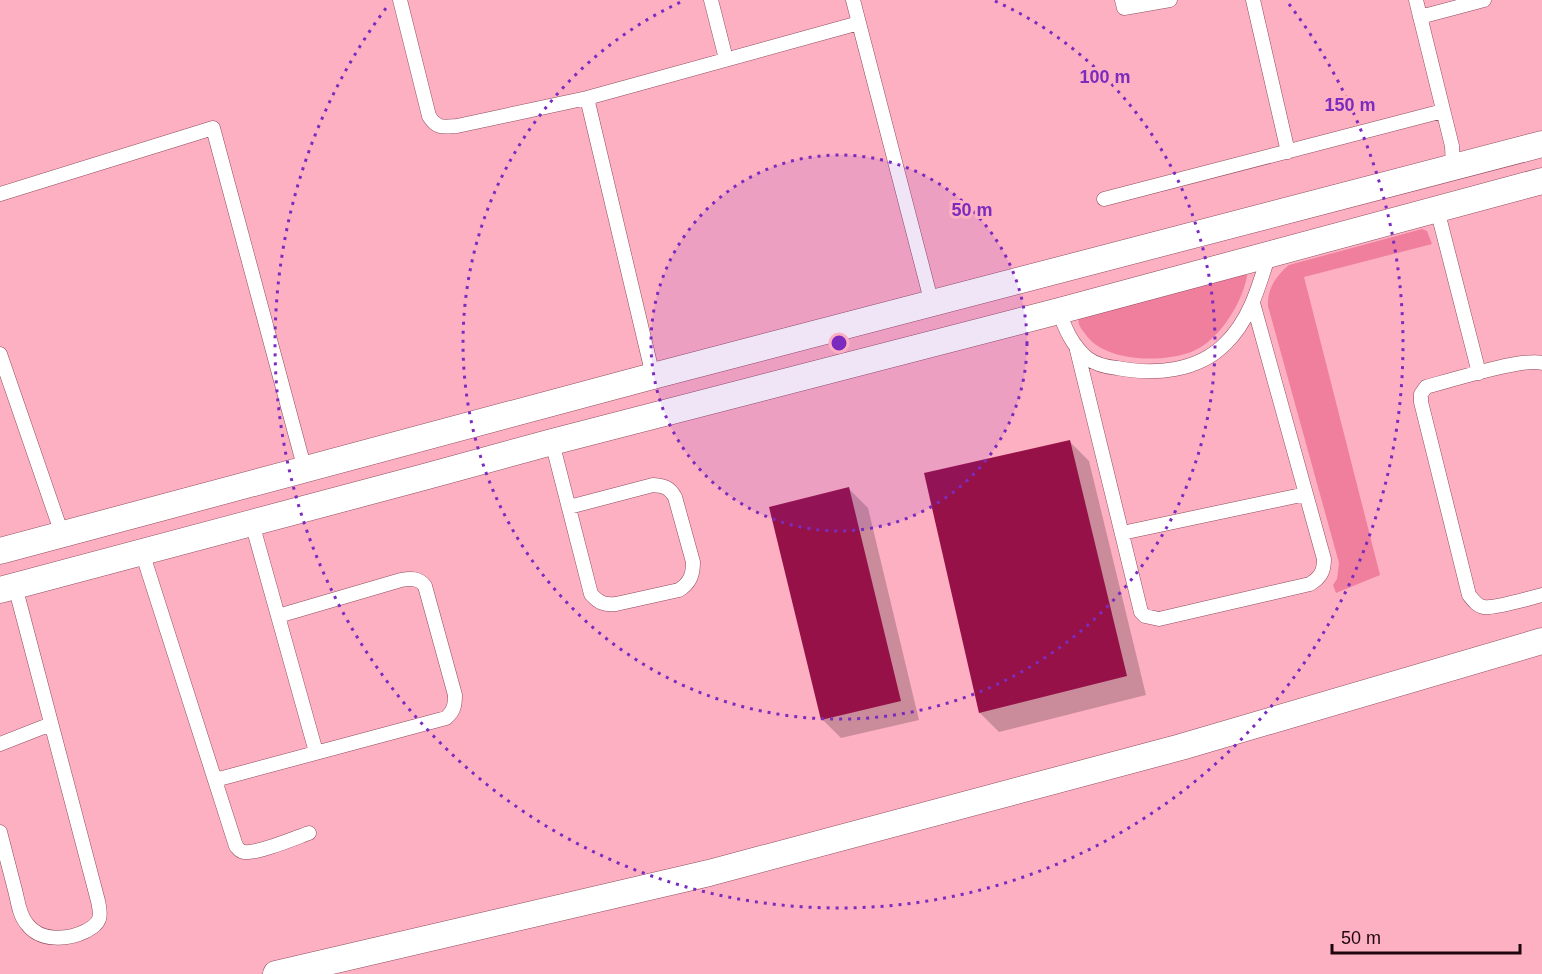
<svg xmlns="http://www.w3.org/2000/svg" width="1542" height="974" font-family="Helvetica,sans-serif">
  <rect width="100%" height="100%" fill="#fdb0c2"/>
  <path fill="#f07e9d" d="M 1422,229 L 1427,231 L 1432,244 L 1304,277 L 1380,575 L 1336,593 L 1333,585 L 1337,579 L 1339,563 L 1268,306 C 1267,289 1276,276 1289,265 Z
    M 1245,273 L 1247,276 C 1242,304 1218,342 1191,352 C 1162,363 1105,362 1086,335 C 1081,328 1076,324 1080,315 Z"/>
  <path fill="#0003" d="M 1070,442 L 1089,461 L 1146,695 L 999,732 L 980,713 Z
    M 849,489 L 868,508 L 919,720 L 841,738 L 822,719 Z"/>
  <path fill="#971149" d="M 1070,440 L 1127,676 L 979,713 L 924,473 Z
    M 849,487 L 901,701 L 821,720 L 769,507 Z"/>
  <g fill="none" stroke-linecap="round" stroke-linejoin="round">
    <defs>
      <path id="service" d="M 400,0 L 429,116 C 437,129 443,127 457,126 L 587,98
        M 711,0 L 726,59
        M 853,0 L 932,304
        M 1122,0 L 1124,8 L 1170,0
        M 1253,0 L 1288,152
        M 1416,0 L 1452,146 L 1453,168
        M 1420,17 L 1484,0
        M 0,194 L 213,128 L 305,470
        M 1104,199 L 1443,111
        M 1437,209 L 1479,373
        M 1059,311 C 1065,329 1072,345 1087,358 C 1095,364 1107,367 1117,368 C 1154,375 1197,372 1225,344 C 1250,320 1259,286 1269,254
        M 1076,346 L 1141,612 L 1145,616 L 1159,619 L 1310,584 C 1321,577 1324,571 1324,559 L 1253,303
        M 0,354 L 62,534
        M 1542,363 C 1525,357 1448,381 1426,387 L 1421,394 L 1421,402 L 1469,595 C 1473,600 1477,606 1484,607 C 1494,609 1530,598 1542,595
        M 653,376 L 587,98 L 859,23
        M 552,442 L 591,594 C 599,603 604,605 616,604 L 679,590 C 690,583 693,575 693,562 L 675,497 C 669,487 664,486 653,485 L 569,507
        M 252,523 L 316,752
        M 1122,533 L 1306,494
        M 142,552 L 236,846 C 239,849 239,851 244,852 C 257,854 295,838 309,833
        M 0,744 L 51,724
        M 215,780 L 446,718 C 454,711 455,705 455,695 L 425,586 C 419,578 411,578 401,580 L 278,616
        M 0,832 C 5,851 10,870 15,890 C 18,901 19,915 27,924 C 40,942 68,940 86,931 C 91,928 97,925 99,919 C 101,913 99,906 98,901 L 15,586"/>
      <path id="minor" d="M 0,551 L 653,376 L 1542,144
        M 0,590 L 424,477 L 552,442 L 1059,311 L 1542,181
        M 276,974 L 709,873 L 1181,747 L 1542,641"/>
    </defs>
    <use href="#service" stroke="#8f4c5d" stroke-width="15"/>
    <use href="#minor" stroke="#8f4c5d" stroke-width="27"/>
    <use href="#service" stroke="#fff" stroke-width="14"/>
    <use href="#minor" stroke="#fff" stroke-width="26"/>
  </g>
  <circle cx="839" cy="343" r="188" fill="#7b2cbf" fill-opacity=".12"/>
  <g fill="none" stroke="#7b2cbf" stroke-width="3" stroke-dasharray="3 6">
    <circle cx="839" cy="343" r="188"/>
    <path d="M995 1A376 376 0 1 1 683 1"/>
    <path d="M1289 4A564 564 0 1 1 389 4"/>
  </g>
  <circle cx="839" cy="343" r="9" fill="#7b2cbf" stroke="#fdb0c2" stroke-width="3"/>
  <g font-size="18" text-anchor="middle" font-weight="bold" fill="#7b2cbf" stroke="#fdb0c2" stroke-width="6" stroke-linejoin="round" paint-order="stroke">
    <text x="1105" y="83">100 m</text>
    <text x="1350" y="111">150 m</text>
    <text x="972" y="216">50 m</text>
  </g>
  <path d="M1332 944v9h188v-9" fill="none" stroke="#1e050d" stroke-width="3"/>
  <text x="1341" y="944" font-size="18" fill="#1e050d" stroke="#fdb0c2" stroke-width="4.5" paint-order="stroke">50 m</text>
</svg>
